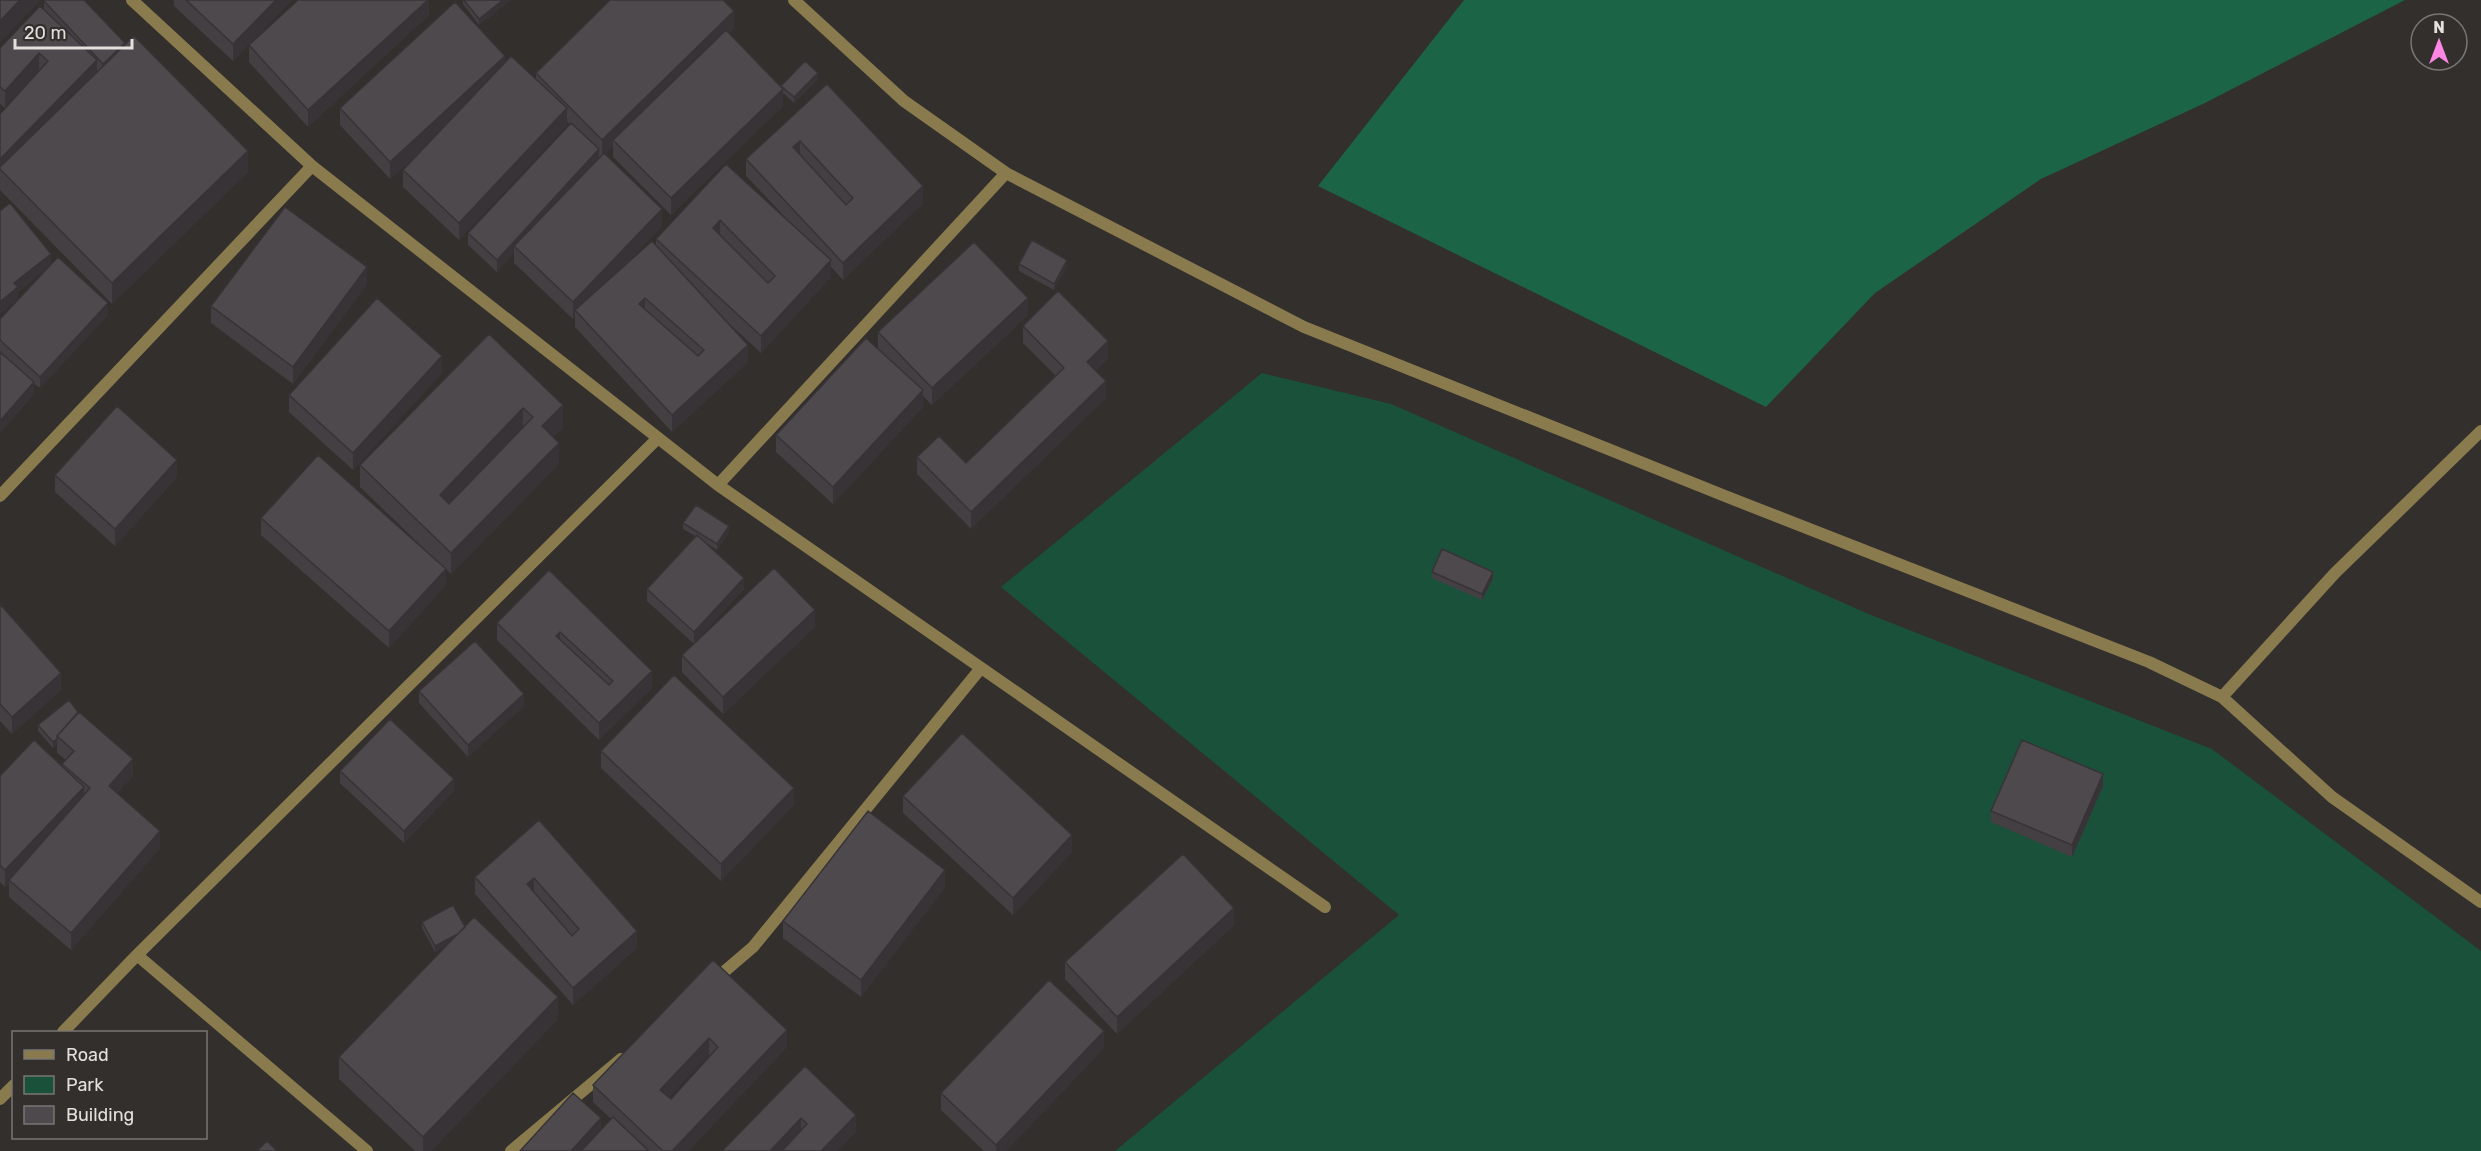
<svg xmlns="http://www.w3.org/2000/svg" width="2481" height="1151" font-family="Rubik,sans-serif">
  <rect width="100%" height="100%" fill="#332f2c"/>
  <path fill="#1a513a" d="M 1262,373 L 1391,404 L 1871,615 L 2212,749 L 2481,951 L 2481,1151 L 1115,1151 L 1399,915 L 1001,587 Z"/>
  <path fill="#1b6446" d="M 1464,0 L 2405,0 L 2205,103 L 2041,179 L 1875,293 L 1766,407 L 1318,186 Z"/>
  <g fill="none" stroke-linecap="round" stroke-linejoin="round">
    <path stroke="#897b4d" stroke-width="12" d="M 132,0 L 312,166 L 718,485 L 1325,907
      M 794,0 L 904,101 L 1006,173 L 1304,327 L 1725,496 L 2149,662 L 2222,697 L 2332,797 L 2481,902
      M 718,485 L 1006,173
      M 0,496 L 312,166
      M 2222,697 L 2335,573 L 2481,431
      M 137,955 L 367,1151
      M 712,982 L 753,947 L 981,668
      M 63,1032 L 137,955 L 657,439
      M 0,1099 L 14,1085
      M 511,1151 L 621,1059"/>
  </g>
  <path fill="#433f42" fill-rule="evenodd" d="M 174,0 L 292,0 L 233,61 L 174,6 Z
    M 429,0 L 429,15 L 308,127 L 249,62 L 249,45 Z
    M 463,0 L 511,0 L 479,25 L 463,4 Z
    M 44,1 L 125,45 L 248,172 L 112,304 L 0,190 L 0,114 L 39,70 L 5,108 L 0,104 L 0,48 L 44,9 Z
    M 734,28 L 729,33 L 781,87 L 781,86 L 818,79 L 794,103 L 783,93 L 783,106 L 671,215 L 613,157 L 613,146 L 605,154 L 662,226 L 620,270 L 656,245 L 656,239 L 726,164 L 787,219 L 746,176 L 746,159 L 827,84 L 923,203 L 843,280 L 831,267 L 831,277 L 761,353 L 724,319 L 748,362 L 672,432 L 575,327 L 575,316 L 573,319 L 514,263 L 514,253 L 497,272 L 468,245 L 468,233 L 570,124 L 567,122 L 567,125 L 459,240 L 403,187 L 403,170 L 419,153 L 390,179 L 340,125 L 340,108 L 505,62 L 536,79 L 536,73 Z
    M 0,211 L 51,264 L 108,315 L 40,388 L 34,384 L 34,394 L 0,433 L 0,319 L 18,299 L 0,314 ZM 45,270 L 18,299 L 18,292 Z
    M 1019,264 L 1067,266 L 1054,290 L 1019,271 Z
    M 367,284 L 293,384 L 211,323 L 211,306 Z
    M 1028,315 L 932,405 L 923,396 L 923,407 L 833,504 L 776,452 L 776,435 L 878,348 L 878,332 Z
    M 1023,326 L 1108,358 L 1096,370 L 1106,398 L 971,529 L 917,474 L 917,457 L 966,463 L 1056,376 L 1023,343 Z
    M 489,334 L 563,427 L 553,437 L 559,464 L 451,574 L 446,569 L 446,585 L 389,648 L 261,535 L 261,518 L 441,565 L 360,487 L 360,465 Z
    M 442,373 L 353,470 L 289,412 L 289,395 Z
    M 55,475 L 177,477 L 115,546 L 55,492 Z
    M 683,523 L 729,532 L 717,550 L 708,544 L 744,589 L 694,643 L 815,627 L 723,714 L 682,672 L 682,655 L 694,644 L 647,601 L 647,589 L 695,536 L 683,529 Z
    M 549,570 L 652,688 L 599,740 L 497,640 L 497,623 Z
    M 1432,572 L 1493,578 L 1482,600 L 1432,578 Z
    M 0,604 L 61,690 L 12,734 L 0,721 Z
    M 419,691 L 524,706 L 468,757 L 419,703 Z
    M 78,712 L 133,776 L 117,793 L 160,848 L 71,950 L 9,897 L 9,883 L 5,887 L 0,882 L 0,776 L 62,766 L 62,764 L 66,760 L 57,753 L 57,745 L 53,748 L 38,731 L 38,725 Z
    M 601,751 L 794,805 L 721,881 L 601,768 Z
    M 340,771 L 454,791 L 404,843 L 340,783 Z
    M 2103,786 L 2072,857 L 1991,822 L 1991,811 Z
    M 903,796 L 1072,852 L 1013,915 L 903,813 Z
    M 539,820 L 637,948 L 573,1005 L 475,894 L 475,877 Z
    M 945,887 L 861,997 L 783,938 L 783,921 Z
    M 422,922 L 465,927 L 558,1019 L 431,1151 L 415,1151 L 339,1079 L 339,1057 L 447,946 L 435,952 L 422,928 Z
    M 1234,925 L 1117,1034 L 1065,979 L 1065,962 Z
    M 713,960 L 787,1047 L 688,1151 L 520,1151 L 601,1129 L 611,1119 L 593,1102 L 593,1085 ZM 709,1055 L 710,1056 L 671,1099 L 669,1097 Z
    M 1104,1048 L 1006,1151 L 984,1151 L 941,1110 L 941,1093 Z
    M 805,1066 L 856,1132 L 722,1151 Z"/>
  <path fill="#373336" d="M 20,0 L 41,0 L 0,43 L 0,21 Z
    M 276,0 L 292,0 L 233,61 L 233,44 Z
    M 428,0 L 429,0 L 429,15 L 308,127 L 308,110 Z
    M 503,0 L 511,0 L 479,25 L 479,19 Z
    M 734,11 L 734,28 L 617,143 L 613,140 L 613,146 L 602,157 L 602,140 Z
    M 125,43 L 125,55 L 103,75 L 103,64 Z
    M 39,53 L 39,70 L 5,108 L 5,91 Z
    M 505,56 L 505,73 L 390,179 L 390,162 Z
    M 97,60 L 97,77 L 0,169 L 0,159 Z
    M 818,73 L 818,79 L 794,103 L 794,97 Z
    M 783,89 L 783,106 L 671,215 L 671,198 Z
    M 567,108 L 567,125 L 459,240 L 459,223 Z
    M 800,141 L 800,158 L 793,147 Z
    M 599,149 L 599,161 L 514,246 L 514,253 L 497,272 L 497,260 Z
    M 248,151 L 248,172 L 112,304 L 112,283 Z
    M 923,186 L 923,203 L 843,280 L 843,263 Z
    M 662,209 L 662,226 L 578,313 L 575,310 L 575,316 L 573,319 L 573,302 Z
    M 720,220 L 720,237 L 713,228 Z
    M 51,254 L 51,265 L 18,292 L 18,299 L 0,314 L 0,302 L 14,283 Z
    M 831,260 L 831,277 L 761,353 L 761,336 Z
    M 1067,260 L 1067,266 L 1054,290 L 1054,284 Z
    M 367,267 L 367,284 L 293,384 L 293,367 Z
    M 645,298 L 645,315 L 639,304 Z
    M 1028,298 L 1028,315 L 932,405 L 932,388 Z
    M 108,303 L 108,315 L 40,388 L 40,377 Z
    M 1108,341 L 1108,358 L 1087,379 L 1087,362 Z
    M 748,345 L 748,362 L 672,432 L 672,415 Z
    M 442,356 L 442,373 L 353,470 L 353,453 Z
    M 1106,381 L 1106,398 L 971,529 L 971,512 Z
    M 34,382 L 34,394 L 0,433 L 0,421 Z
    M 923,390 L 923,407 L 833,504 L 833,487 Z
    M 563,405 L 563,427 L 542,448 L 542,426 Z
    M 523,408 L 523,429 L 440,517 L 440,495 Z
    M 559,443 L 559,464 L 451,574 L 451,553 Z
    M 177,460 L 177,477 L 115,546 L 115,529 Z
    M 729,526 L 729,532 L 717,550 L 717,544 Z
    M 446,569 L 446,585 L 389,648 L 389,631 Z
    M 1493,572 L 1493,578 L 1482,600 L 1482,594 Z
    M 744,578 L 744,589 L 694,644 L 694,632 Z
    M 815,610 L 815,627 L 723,714 L 723,697 Z
    M 560,632 L 560,649 L 556,636 Z
    M 652,671 L 652,688 L 599,740 L 599,723 Z
    M 61,673 L 61,690 L 12,734 L 12,717 Z
    M 524,694 L 524,706 L 468,757 L 468,745 Z
    M 57,739 L 57,745 L 53,748 L 53,742 Z
    M 133,759 L 133,776 L 109,803 L 109,786 Z
    M 2103,774 L 2103,786 L 2072,857 L 2072,845 Z
    M 454,779 L 454,791 L 404,843 L 404,831 Z
    M 84,787 L 84,804 L 9,880 L 9,883 L 5,887 L 5,870 Z
    M 794,788 L 794,805 L 721,881 L 721,864 Z
    M 160,831 L 160,848 L 71,950 L 71,933 Z
    M 1072,835 L 1072,852 L 1013,915 L 1013,898 Z
    M 945,870 L 945,887 L 861,997 L 861,980 Z
    M 534,878 L 534,895 L 527,884 Z
    M 1234,908 L 1234,925 L 1117,1034 L 1117,1017 Z
    M 466,930 L 466,936 L 435,952 L 435,946 Z
    M 637,931 L 637,948 L 573,1005 L 573,988 Z
    M 558,997 L 558,1019 L 431,1151 L 423,1151 L 423,1137 Z
    M 787,1030 L 787,1047 L 688,1151 L 672,1151 Z
    M 1104,1031 L 1104,1048 L 1006,1151 L 996,1151 L 996,1145 Z
    M 709,1038 L 709,1055 L 660,1107 L 660,1090 Z
    M 856,1115 L 856,1132 L 838,1151 L 821,1151 Z
    M 601,1118 L 601,1130 L 582,1151 L 571,1151 Z
    M 801,1118 L 801,1135 L 786,1151 L 770,1151 Z"/>
  <path fill="#4e494d" stroke="#373336" stroke-width="1.5" fill-rule="evenodd" d="M 0,0 L 20,0 L 0,21 Z
    M 45,0 L 84,0 L 125,43 L 103,64 L 44,1 Z
    M 186,0 L 276,0 L 233,44 Z
    M 298,0 L 428,0 L 308,110 L 249,45 Z
    M 464,0 L 503,0 L 479,19 Z
    M 610,0 L 723,0 L 734,11 L 602,140 L 536,73 Z
    M 455,2 L 505,56 L 390,162 L 340,108 Z
    M 40,6 L 97,60 L 0,159 L 0,114 L 48,61 L 39,53 L 5,91 L 0,87 L 0,48 Z
    M 726,30 L 783,89 L 671,198 L 613,140 Z
    M 134,36 L 248,151 L 112,283 L 0,169 L 0,167 Z
    M 511,56 L 567,108 L 459,223 L 403,170 Z
    M 805,61 L 818,73 L 794,97 L 781,86 Z
    M 827,84 L 923,186 L 843,263 L 746,159 ZM 800,141 L 853,198 L 846,205 L 793,147 Z
    M 571,123 L 599,149 L 497,260 L 468,233 Z
    M 604,153 L 662,209 L 573,302 L 514,246 Z
    M 726,164 L 831,260 L 761,336 L 656,239 ZM 720,220 L 775,276 L 768,283 L 713,228 Z
    M 10,203 L 51,254 L 14,283 L 18,287 L 0,302 L 0,211 Z
    M 285,207 L 367,267 L 293,367 L 211,306 Z
    M 1032,240 L 1067,260 L 1054,284 L 1019,264 Z
    M 652,241 L 748,345 L 672,415 L 575,310 ZM 645,298 L 704,350 L 698,356 L 639,304 Z
    M 974,242 L 1028,298 L 932,388 L 878,332 Z
    M 58,257 L 108,303 L 40,377 L 0,340 L 0,319 Z
    M 1058,291 L 1108,341 L 1087,362 L 1106,381 L 971,512 L 917,457 L 939,436 L 966,463 L 1064,368 L 1023,326 Z
    M 377,298 L 442,356 L 353,453 L 289,395 Z
    M 489,334 L 563,405 L 542,426 L 559,443 L 451,553 L 360,465 ZM 523,408 L 533,417 L 449,504 L 440,495 Z
    M 866,338 L 923,390 L 833,487 L 776,435 Z
    M 0,352 L 34,382 L 0,421 Z
    M 117,406 L 177,460 L 115,529 L 55,475 Z
    M 318,455 L 446,569 L 389,631 L 261,518 Z
    M 696,505 L 729,526 L 717,544 L 683,523 Z
    M 697,535 L 744,578 L 694,632 L 647,589 Z
    M 1442,549 L 1493,572 L 1482,594 L 1432,572 Z
    M 774,568 L 815,610 L 723,697 L 682,655 Z
    M 549,570 L 652,671 L 599,723 L 497,623 ZM 560,632 L 613,681 L 609,685 L 556,636 Z
    M 0,604 L 61,673 L 12,717 L 0,704 Z
    M 475,641 L 524,694 L 468,745 L 419,691 Z
    M 674,675 L 794,788 L 721,864 L 601,751 Z
    M 69,700 L 78,712 L 57,736 L 57,739 L 53,742 L 38,725 Z
    M 79,712 L 133,759 L 109,786 L 160,831 L 71,933 L 9,880 L 90,788 L 62,764 L 74,751 L 57,736 Z
    M 390,719 L 454,779 L 404,831 L 340,771 Z
    M 962,733 L 1072,835 L 1013,898 L 903,796 Z
    M 34,740 L 84,787 L 5,870 L 0,865 L 0,776 Z
    M 2022,740 L 2103,774 L 2072,845 L 1991,811 Z
    M 868,811 L 945,870 L 861,980 L 783,921 Z
    M 539,820 L 637,931 L 573,988 L 475,877 ZM 534,878 L 579,929 L 572,936 L 527,884 Z
    M 1183,854 L 1234,908 L 1117,1017 L 1065,962 Z
    M 453,905 L 465,927 L 458,934 L 435,946 L 422,922 Z
    M 474,917 L 558,997 L 423,1137 L 339,1057 Z
    M 713,960 L 787,1030 L 672,1151 L 663,1151 L 593,1085 ZM 709,1038 L 718,1047 L 671,1099 L 660,1090 Z
    M 1049,980 L 1104,1031 L 996,1145 L 941,1093 Z
    M 805,1066 L 856,1115 L 821,1151 L 782,1151 L 807,1124 L 801,1118 L 770,1151 L 722,1151 Z
    M 573,1093 L 601,1118 L 571,1151 L 520,1151 Z
    M 613,1117 L 649,1151 L 581,1151 Z
    M 267,1141 L 277,1151 L 257,1151 Z"/>
  <rect x="12" y="1031" width="195" height="108" fill="#332f2c" stroke="#797673" stroke-width="1.5"/>
  <rect x="24" y="1050" width="30" height="9" fill="#897b4d" stroke="#797673" stroke-width="1.5"/>
  <text x="66" y="1061" font-size="18" fill="#e3e0de">Road</text>
  <rect x="24" y="1076" width="30" height="18" fill="#1a513a" stroke="#797673" stroke-width="1.5"/>
  <text x="66" y="1091" font-size="18" fill="#e3e0de">Park</text>
  <rect x="24" y="1106" width="30" height="18" fill="#4e494d" stroke="#797673" stroke-width="1.5"/>
  <text x="66" y="1121" font-size="18" fill="#e3e0de">Building</text>
  <g transform="translate(2439 42)"><circle r="28" fill="#332f2c" stroke="#797673" stroke-width="1.5"/>
  <path d="M0-4.5L10 22L0 15L-10 22Z" fill="#fd86e2"/>
  <text y="-9" font-size="16" font-weight="bold" text-anchor="middle" fill="#e3e0de">N</text>
  </g>
  <path d="M15 39v9h117v-9" fill="none" stroke="#e3e0de" stroke-width="3"/>
  <text x="24" y="39" font-size="18" fill="#e3e0de" stroke="#332f2c" stroke-width="4.5" paint-order="stroke">20 m</text>
</svg>
